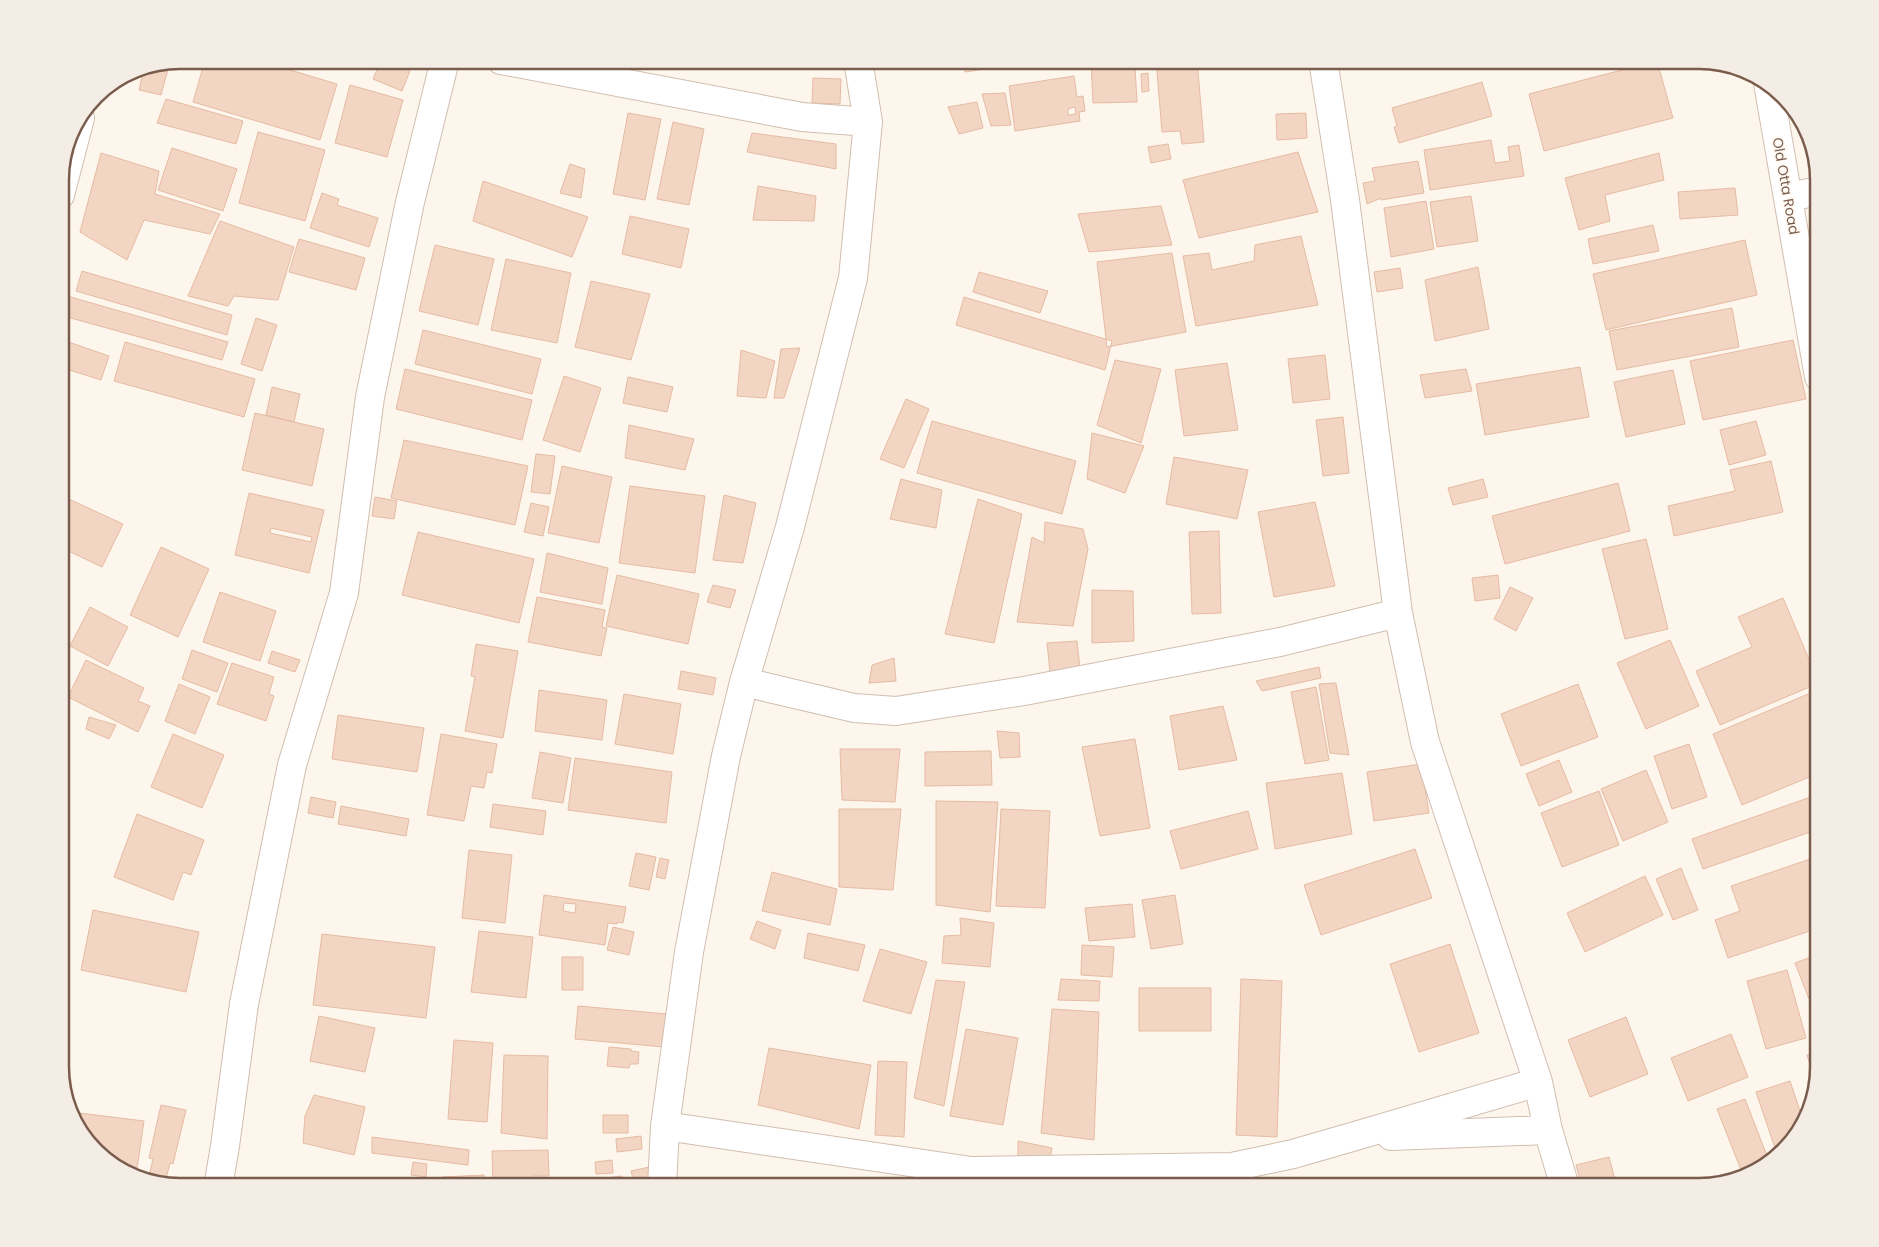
<svg xmlns="http://www.w3.org/2000/svg" width="1879" height="1247" font-family="Poppins,sans-serif">
  <rect width="100%" height="100%" fill="#fdf6ec"/>
  <path fill="#f3d5c3" stroke="#e6bba3" fill-rule="evenodd" d="M 205,60 L 257,60 L 337,84 L 320,140 L 193,102 Z
    M 381,60 L 410,71 L 402,91 L 373,79 Z
    M 963,60 L 1045,60 L 965,72 Z
    M 1091,60 L 1146,60 L 1146,67 L 1135,67 L 1137,102 L 1093,103 Z
    M 1156,60 L 1197,60 L 1204,142 L 1182,144 L 1180,131 L 1162,132 Z
    M 1276,60 L 1294,60 L 1293,63 Z
    M 1657,61 L 1673,118 L 1544,151 L 1529,94 Z
    M 170,62 L 161,95 L 139,90 L 144,67 Z
    M 1148,73 L 1149,91 L 1142,92 L 1141,74 Z
    M 1074,76 L 1077,97 L 1083,96 L 1085,111 L 1079,112 L 1080,121 L 1015,131 L 1009,86 ZM 1075,107 L 1076,114 L 1068,115 L 1068,109 Z
    M 813,78 L 841,79 L 840,104 L 812,103 Z
    M 1482,82 L 1492,116 L 1399,143 L 1394,127 L 1397,126 L 1392,108 Z
    M 350,85 L 403,100 L 387,157 L 335,143 Z
    M 1005,93 L 1011,125 L 991,126 L 982,94 Z
    M 166,99 L 243,121 L 236,144 L 157,123 Z
    M 977,102 L 983,128 L 959,134 L 948,107 Z
    M 628,113 L 661,119 L 645,200 L 613,194 Z
    M 1306,113 L 1307,138 L 1277,140 L 1276,114 Z
    M 673,122 L 704,129 L 689,205 L 657,199 Z
    M 258,132 L 325,150 L 305,221 L 239,203 Z
    M 752,133 L 836,144 L 836,169 L 747,152 Z
    M 1491,140 L 1495,163 L 1510,161 L 1508,147 L 1519,145 L 1524,176 L 1430,190 L 1424,150 Z
    M 1168,144 L 1171,159 L 1151,163 L 1148,147 Z
    M 172,148 L 237,169 L 223,211 L 158,190 Z
    M 1298,152 L 1318,212 L 1199,238 L 1183,180 Z
    M 101,153 L 159,171 L 155,194 L 220,214 L 210,234 L 144,220 L 127,260 L 80,232 Z
    M 1659,153 L 1664,180 L 1605,195 L 1610,221 L 1579,230 L 1565,178 Z
    M 1418,161 L 1424,193 L 1381,200 L 1381,198 L 1367,204 L 1363,183 L 1375,181 L 1372,168 Z
    M 570,164 L 585,169 L 581,198 L 560,193 Z
    M 483,181 L 588,217 L 572,257 L 473,221 Z
    M 758,186 L 816,196 L 814,221 L 753,220 Z
    M 1735,188 L 1738,215 L 1680,219 L 1678,192 Z
    M 322,193 L 339,199 L 337,205 L 378,218 L 369,247 L 310,228 Z
    M 1471,196 L 1478,241 L 1437,247 L 1430,202 Z
    M 1426,201 L 1434,249 L 1391,257 L 1384,208 Z
    M 1161,206 L 1172,245 L 1089,252 L 1078,214 Z
    M 630,216 L 689,229 L 681,268 L 622,254 Z
    M 220,221 L 294,247 L 278,300 L 234,296 L 228,306 L 188,296 Z
    M 1653,225 L 1659,251 L 1593,264 L 1588,239 Z
    M 1301,236 L 1318,305 L 1196,326 L 1183,256 L 1209,253 L 1212,270 L 1254,261 L 1255,245 Z
    M 299,239 L 365,258 L 356,290 L 289,272 Z
    M 1745,240 L 1757,295 L 1606,330 L 1593,274 Z
    M 435,245 L 494,259 L 478,325 L 419,311 Z
    M 1172,253 L 1186,332 L 1107,347 L 1097,262 Z
    M 506,259 L 571,273 L 557,343 L 491,330 Z
    M 1478,267 L 1489,329 L 1435,341 L 1425,280 Z
    M 1400,268 L 1403,288 L 1377,292 L 1374,272 Z
    M 82,271 L 232,315 L 227,335 L 76,291 Z
    M 979,272 L 1048,291 L 1040,313 L 973,292 Z
    M 591,281 L 650,294 L 631,360 L 575,347 Z
    M 60,294 L 228,342 L 222,360 L 60,315 Z
    M 964,297 L 1112,341 L 1105,370 L 956,325 Z
    M 1732,308 L 1739,347 L 1617,370 L 1609,331 Z
    M 256,318 L 277,325 L 262,371 L 241,364 Z
    M 423,330 L 541,359 L 532,394 L 415,364 Z
    M 60,339 L 109,356 L 101,380 L 60,367 Z
    M 1793,340 L 1806,399 L 1703,420 L 1690,361 Z
    M 125,342 L 255,379 L 244,417 L 114,381 Z
    M 800,348 L 784,398 L 774,398 L 781,349 Z
    M 741,350 L 775,361 L 766,398 L 737,396 Z
    M 1325,355 L 1330,399 L 1293,403 L 1288,359 Z
    M 1115,360 L 1161,369 L 1141,443 L 1097,425 Z
    M 1227,363 L 1238,430 L 1184,436 L 1175,370 Z
    M 1580,367 L 1589,417 L 1485,435 L 1476,384 Z
    M 405,369 L 532,400 L 522,440 L 396,409 Z
    M 1466,369 L 1472,391 L 1425,398 L 1420,375 Z
    M 1673,370 L 1685,424 L 1626,437 L 1614,382 Z
    M 564,376 L 601,388 L 580,452 L 543,440 Z
    M 628,377 L 673,387 L 667,412 L 623,403 Z
    M 272,387 L 300,394 L 294,422 L 266,415 Z
    M 906,399 L 929,409 L 904,468 L 880,459 Z
    M 255,413 L 324,429 L 312,486 L 242,470 Z
    M 1343,417 L 1349,473 L 1323,476 L 1316,420 Z
    M 932,421 L 1076,461 L 1062,514 L 917,473 Z
    M 1756,421 L 1766,455 L 1729,465 L 1720,430 Z
    M 629,425 L 694,439 L 685,470 L 625,458 Z
    M 1092,433 L 1144,446 L 1125,493 L 1087,479 Z
    M 404,440 L 528,466 L 515,525 L 391,498 Z
    M 536,454 L 555,456 L 550,494 L 531,492 Z
    M 1174,457 L 1248,470 L 1237,519 L 1166,504 Z
    M 1771,461 L 1783,512 L 1674,536 L 1668,506 L 1735,491 L 1730,470 Z
    M 562,466 L 612,477 L 599,543 L 548,533 Z
    M 901,479 L 942,490 L 936,528 L 890,519 Z
    M 1483,479 L 1488,497 L 1453,505 L 1448,488 Z
    M 1618,483 L 1630,531 L 1505,564 L 1492,516 Z
    M 630,486 L 705,496 L 695,573 L 619,563 Z
    M 249,493 L 324,510 L 309,573 L 235,555 ZM 271,528 L 312,537 L 311,542 L 270,533 Z
    M 60,495 L 123,524 L 102,567 L 60,547 Z
    M 724,495 L 756,503 L 743,563 L 713,560 Z
    M 375,497 L 397,501 L 394,519 L 372,516 Z
    M 978,499 L 1022,514 L 994,643 L 945,634 Z
    M 1315,502 L 1335,586 L 1274,597 L 1258,512 Z
    M 531,503 L 549,507 L 543,536 L 524,532 Z
    M 1045,522 L 1083,529 L 1088,549 L 1073,626 L 1017,622 L 1032,537 L 1044,543 Z
    M 1219,531 L 1221,613 L 1192,614 L 1189,532 Z
    M 418,532 L 534,559 L 519,623 L 402,595 Z
    M 1646,539 L 1668,629 L 1625,639 L 1602,549 Z
    M 161,547 L 209,569 L 178,637 L 130,615 Z
    M 547,553 L 608,568 L 602,604 L 540,592 Z
    M 617,575 L 699,594 L 688,644 L 606,626 Z
    M 1498,575 L 1500,598 L 1475,601 L 1472,578 Z
    M 713,585 L 736,590 L 730,608 L 707,602 Z
    M 1510,587 L 1533,598 L 1516,631 L 1494,619 Z
    M 1092,590 L 1133,591 L 1134,641 L 1092,643 Z
    M 220,592 L 276,611 L 260,661 L 203,642 Z
    M 537,597 L 605,610 L 602,627 L 607,628 L 601,656 L 528,642 Z
    M 1783,598 L 1819,683 L 1720,725 L 1696,671 L 1752,647 L 1738,617 Z
    M 90,607 L 128,627 L 108,666 L 70,646 Z
    M 1670,640 L 1699,706 L 1646,729 L 1617,663 Z
    M 1077,641 L 1080,669 L 1050,672 L 1047,643 Z
    M 476,644 L 518,651 L 503,738 L 465,731 L 475,677 L 471,676 Z
    M 192,650 L 228,663 L 217,692 L 182,679 Z
    M 272,651 L 300,660 L 295,672 L 268,663 Z
    M 894,658 L 896,681 L 869,683 L 872,665 Z
    M 86,660 L 144,688 L 138,701 L 150,706 L 138,732 L 68,697 Z
    M 232,663 L 274,677 L 269,694 L 274,696 L 266,721 L 217,704 Z
    M 1319,667 L 1321,678 L 1262,691 L 1256,681 Z
    M 681,671 L 716,678 L 713,695 L 678,689 Z
    M 1336,683 L 1349,755 L 1330,753 L 1319,684 Z
    M 179,684 L 210,697 L 195,734 L 165,721 Z
    M 1578,684 L 1598,737 L 1521,766 L 1501,714 Z
    M 1316,687 L 1329,760 L 1305,764 L 1291,692 Z
    M 539,690 L 607,700 L 602,740 L 535,731 Z
    M 1813,692 L 1819,707 L 1819,773 L 1742,805 L 1713,734 Z
    M 624,694 L 681,704 L 673,754 L 615,744 Z
    M 1223,706 L 1237,760 L 1179,770 L 1170,716 Z
    M 338,715 L 424,728 L 417,772 L 332,759 Z
    M 89,717 L 116,725 L 109,739 L 86,729 Z
    M 997,731 L 1019,733 L 1020,757 L 1000,758 Z
    M 173,734 L 224,755 L 202,808 L 151,787 Z
    M 441,734 L 497,744 L 492,773 L 487,772 L 484,788 L 471,786 L 464,821 L 427,815 Z
    M 1135,739 L 1150,828 L 1100,836 L 1082,747 Z
    M 1689,744 L 1707,797 L 1672,809 L 1654,756 Z
    M 840,749 L 900,749 L 895,802 L 842,800 Z
    M 991,751 L 992,785 L 925,786 L 925,752 Z
    M 540,752 L 571,758 L 563,803 L 532,798 Z
    M 575,758 L 672,772 L 666,823 L 568,810 Z
    M 1559,760 L 1572,792 L 1539,806 L 1526,774 Z
    M 1421,764 L 1429,813 L 1374,821 L 1367,772 Z
    M 1646,770 L 1668,822 L 1623,841 L 1601,789 Z
    M 1342,773 L 1352,834 L 1275,849 L 1266,783 Z
    M 1599,791 L 1619,845 L 1562,867 L 1541,813 Z
    M 1819,794 L 1819,829 L 1703,869 L 1692,839 Z
    M 311,797 L 336,802 L 333,818 L 308,813 Z
    M 936,801 L 998,802 L 990,912 L 936,905 Z
    M 493,804 L 546,811 L 543,835 L 490,827 Z
    M 341,806 L 409,819 L 406,836 L 338,824 Z
    M 839,809 L 901,809 L 893,890 L 839,887 Z
    M 1001,809 L 1050,811 L 1045,908 L 996,906 Z
    M 1248,811 L 1258,849 L 1181,869 L 1170,831 Z
    M 137,814 L 204,840 L 191,875 L 183,872 L 173,900 L 114,877 Z
    M 1415,849 L 1432,898 L 1321,935 L 1304,885 Z
    M 469,850 L 512,855 L 505,923 L 462,918 Z
    M 636,853 L 656,857 L 649,890 L 629,886 Z
    M 1819,856 L 1819,928 L 1728,958 L 1715,920 L 1740,911 L 1731,886 Z
    M 660,858 L 669,860 L 665,879 L 656,877 Z
    M 1681,868 L 1698,910 L 1673,920 L 1656,879 Z
    M 772,872 L 837,889 L 830,925 L 762,911 Z
    M 1645,876 L 1663,915 L 1585,952 L 1567,913 Z
    M 544,895 L 626,907 L 623,923 L 617,922 L 617,924 L 608,923 L 605,945 L 539,935 ZM 564,903 L 576,904 L 575,913 L 563,911 Z
    M 1175,895 L 1183,944 L 1151,949 L 1142,900 Z
    M 1132,904 L 1135,937 L 1089,941 L 1085,908 Z
    M 93,910 L 199,932 L 186,992 L 81,970 Z
    M 960,918 L 994,923 L 990,967 L 942,963 L 944,936 L 961,935 Z
    M 757,921 L 781,930 L 775,949 L 750,939 Z
    M 613,927 L 634,932 L 629,955 L 607,950 Z
    M 479,931 L 533,937 L 526,998 L 471,992 Z
    M 808,933 L 865,945 L 858,971 L 804,958 Z
    M 322,934 L 435,947 L 426,1018 L 313,1005 Z
    M 1450,944 L 1479,1033 L 1419,1052 L 1390,964 Z
    M 1082,945 L 1114,947 L 1112,977 L 1081,975 Z
    M 880,949 L 927,962 L 911,1014 L 863,1001 Z
    M 1819,954 L 1819,996 L 1809,999 L 1795,963 Z
    M 562,957 L 583,957 L 583,990 L 562,990 Z
    M 1787,970 L 1806,1038 L 1766,1049 L 1747,981 Z
    M 1061,979 L 1100,981 L 1099,1001 L 1058,1000 Z
    M 1241,979 L 1282,981 L 1277,1137 L 1236,1135 Z
    M 936,980 L 965,982 L 944,1106 L 914,1098 Z
    M 1139,988 L 1211,988 L 1211,1031 L 1139,1031 Z
    M 1819,1004 L 1819,1042 L 1809,1007 Z
    M 578,1006 L 667,1014 L 664,1047 L 575,1039 Z
    M 1052,1009 L 1099,1012 L 1094,1140 L 1041,1133 Z
    M 319,1016 L 375,1028 L 365,1072 L 310,1061 Z
    M 1626,1017 L 1648,1074 L 1590,1097 L 1568,1040 Z
    M 966,1029 L 1018,1038 L 1003,1125 L 950,1116 Z
    M 1731,1034 L 1748,1077 L 1688,1101 L 1671,1058 Z
    M 454,1040 L 493,1043 L 487,1122 L 448,1119 Z
    M 609,1047 L 631,1049 L 631,1051 L 639,1052 L 638,1064 L 630,1064 L 629,1068 L 607,1066 Z
    M 769,1048 L 871,1065 L 859,1129 L 758,1105 Z
    M 1819,1052 L 1819,1068 L 1815,1080 L 1807,1055 Z
    M 504,1055 L 548,1056 L 547,1139 L 501,1133 Z
    M 878,1061 L 907,1062 L 904,1137 L 875,1135 Z
    M 1790,1081 L 1803,1120 L 1799,1134 L 1777,1154 L 1756,1092 Z
    M 314,1095 L 365,1107 L 354,1155 L 303,1143 L 305,1116 Z
    M 1745,1099 L 1769,1161 L 1759,1171 L 1743,1175 L 1717,1109 Z
    M 161,1105 L 186,1110 L 173,1164 L 170,1163 L 166,1179 L 149,1176 L 153,1159 L 149,1158 Z
    M 71,1112 L 144,1121 L 137,1169 L 112,1166 L 76,1127 Z
    M 603,1115 L 628,1115 L 628,1133 L 603,1133 Z
    M 641,1136 L 642,1149 L 617,1152 L 616,1139 Z
    M 372,1137 L 469,1150 L 468,1165 L 372,1153 Z
    M 1018,1141 L 1052,1148 L 1048,1168 L 1018,1165 Z
    M 548,1150 L 549,1176 L 533,1176 L 533,1187 L 493,1187 L 492,1151 Z
    M 1609,1157 L 1617,1187 L 1582,1187 L 1576,1165 Z
    M 612,1160 L 613,1173 L 596,1174 L 595,1162 Z
    M 413,1162 L 427,1164 L 426,1177 L 411,1175 Z
    M 654,1166 L 657,1183 L 635,1187 L 631,1171 Z
    M 484,1175 L 484,1187 L 442,1187 L 442,1177 Z
    M 622,1176 L 624,1187 L 588,1187 L 587,1180 Z
    M 432,1182 L 432,1187 L 289,1187 L 289,1183 Z"/>
  <g fill="none" stroke-linecap="round" stroke-linejoin="round">
    <defs>
      <path id="minor" d="M 501,60 L 802,117 L 868,122
        M 1323,60 L 1345,200 L 1398,613 L 1425,742 L 1538,1082 L 1548,1130 L 1565,1187
        M 1768,83 L 1819,377
        M 60,195 L 80,118
        M 1789,197 L 1819,191
        M 744,682 L 854,708 L 896,711 L 1024,691 L 1280,642 L 1398,613
        M 665,1126 L 971,1171 L 1232,1167 L 1293,1154 L 1352,1137 L 1538,1082
        M 1391,1136 L 1548,1130
        M 218,1187 L 225,1146 L 244,1004 L 292,765 L 344,593 L 370,397 L 410,202 L 445,60
        M 662,1187 L 665,1126 L 689,952 L 726,756 L 744,682 L 790,527 L 853,278 L 868,122 L 858,60"/>
    </defs>
    <use href="#minor" stroke="#d1beb0" stroke-width="30"/>
    <use href="#minor" stroke="#fff" stroke-width="28"/>
  </g>
  <g text-anchor="middle" stroke-width="4" stroke-linejoin="round" paint-order="stroke">
    <g font-size="14" fill="#7a5c4d" stroke="#fffaf3">
      <text transform="translate(1786 186) rotate(80)" y="5">Old Otta Road</text>
    </g>
  </g>
  <path d="M0 0H1879V1247H0ZM180 69H1699A111 111 0 0 1 1810 180V1067A111 111 0 0 1 1699 1178H180A111 111 0 0 1 69 1067V180A111 111 0 0 1 180 69Z" fill="#f4ede6" fill-rule="evenodd"/>
  <path fill="none" stroke="#7a5c4d" stroke-width="2.5" d="M180 69H1699A111 111 0 0 1 1810 180V1067A111 111 0 0 1 1699 1178H180A111 111 0 0 1 69 1067V180A111 111 0 0 1 180 69Z"/>
</svg>
